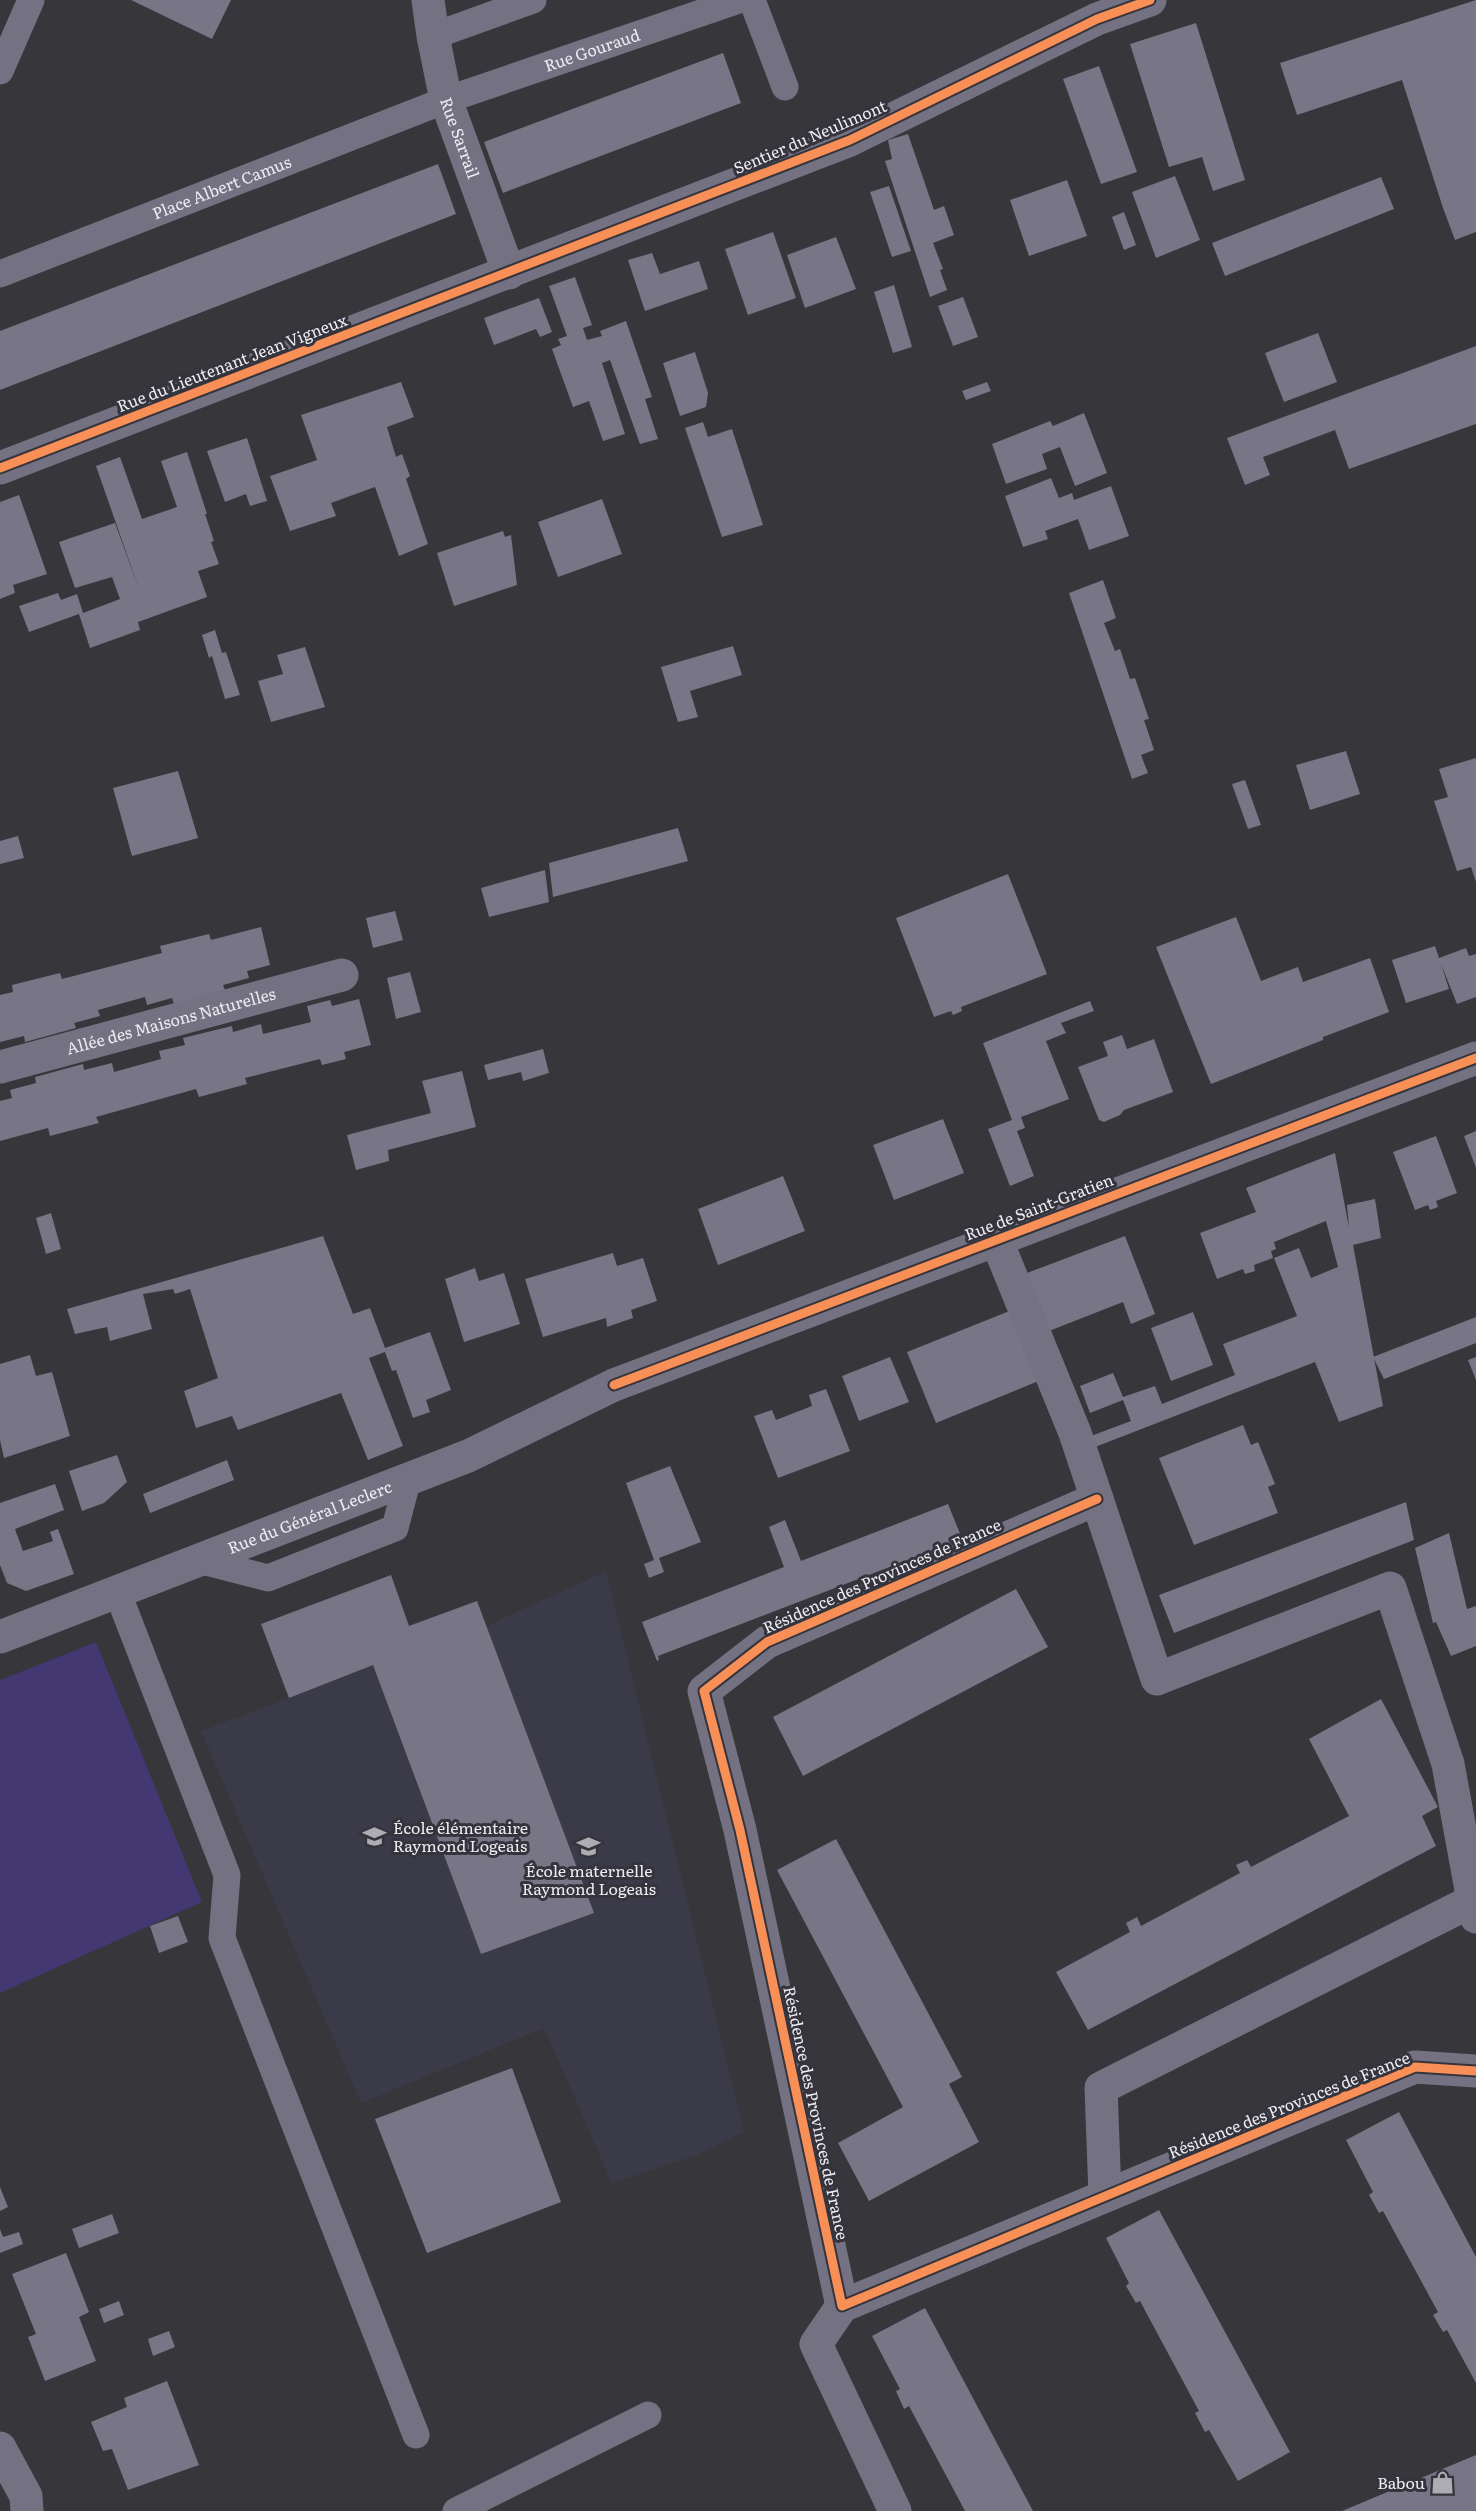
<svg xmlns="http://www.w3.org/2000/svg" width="1476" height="2511" font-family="Literata,serif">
  <rect width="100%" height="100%" fill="#36363b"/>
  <path fill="#3b3a48" d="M 606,1571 L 744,2132 L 699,2154 L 612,2183 L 544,2028 L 361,2103 L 201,1731 L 289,1698 L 261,1624 L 391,1575 L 409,1625 L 477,1601 L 486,1626 Z"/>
  <path fill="#433871" d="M 96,1642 L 202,1902 L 0,1993 L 0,1680 Z"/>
  <path fill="#787587" d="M 131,0 L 231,0 L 212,39 Z
    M 1476,0 L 1476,232 L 1455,240 L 1443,208 L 1402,80 L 1297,115 L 1280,63 Z
    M 1196,23 L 1245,180 L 1213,191 L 1202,157 L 1169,167 L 1130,44 Z
    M 723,53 L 741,103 L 503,193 L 484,142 Z
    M 1099,66 L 1137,172 L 1101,184 L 1063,79 Z
    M 908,134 L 934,210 L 944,206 L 954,235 L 933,243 L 943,269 L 940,270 L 947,290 L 930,297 L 885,161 L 892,159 L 888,140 Z
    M 438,164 L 456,214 L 0,390 L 0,331 Z
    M 1175,176 L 1200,240 L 1156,258 L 1132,192 Z
    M 1381,177 L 1394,209 L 1225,276 L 1212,243 Z
    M 1067,180 L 1087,236 L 1029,256 L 1010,200 Z
    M 889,186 L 911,251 L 892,257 L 870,192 Z
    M 1124,212 L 1136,245 L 1124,250 L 1112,217 Z
    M 773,232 L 796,298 L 748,315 L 725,249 Z
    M 836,237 L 856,289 L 805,308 L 787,255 Z
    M 652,253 L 660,274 L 699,261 L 708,289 L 645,311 L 628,260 Z
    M 575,277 L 592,325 L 583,328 L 587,340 L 602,336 L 600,331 L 626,321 L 652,397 L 645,399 L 658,439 L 640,444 L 610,360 L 602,363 L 625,434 L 603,441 L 589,401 L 573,407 L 552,349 L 561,345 L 558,339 L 567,336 L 549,286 Z
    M 894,285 L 912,347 L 893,353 L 874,292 Z
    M 963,297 L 978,337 L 953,346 L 938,306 Z
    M 539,298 L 552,332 L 540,337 L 536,329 L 494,345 L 484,318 Z
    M 1318,333 L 1337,382 L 1284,402 L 1265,353 Z
    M 1476,346 L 1476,424 L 1349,469 L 1335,430 L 1263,457 L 1270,475 L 1245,485 L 1227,438 Z
    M 695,352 L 708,393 L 706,407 L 680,416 L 663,363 Z
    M 401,382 L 414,417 L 387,427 L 396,457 L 402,454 L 410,476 L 406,479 L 428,544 L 399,556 L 375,487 L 331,503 L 336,516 L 290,531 L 270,476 L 317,460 L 301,415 Z
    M 987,382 L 991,391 L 966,400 L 962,391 Z
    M 1084,413 L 1107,473 L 1075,486 L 1060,447 L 1042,454 L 1047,469 L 1006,484 L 992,444 L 1050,421 L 1053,426 Z
    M 703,422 L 708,437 L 732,429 L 763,525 L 722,537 L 685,428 Z
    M 247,438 L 267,501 L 250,506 L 246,494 L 225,502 L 207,451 Z
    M 187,452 L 207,514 L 205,514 L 214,541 L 211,542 L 219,564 L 198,571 L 207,597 L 138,622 L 140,630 L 90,648 L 79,614 L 29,632 L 19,606 L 58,593 L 61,600 L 77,594 L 83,613 L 120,599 L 112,577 L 75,588 L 59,542 L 115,523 L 140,592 L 96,466 L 120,457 L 142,519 L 177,507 L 161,461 Z
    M 1051,478 L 1059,498 L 1072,493 L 1074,500 L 1111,486 L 1129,536 L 1089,550 L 1078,519 L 1045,531 L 1048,539 L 1023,547 L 1005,496 Z
    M 19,495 L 47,574 L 13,585 L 15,593 L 0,599 L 0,502 Z
    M 602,499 L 622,554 L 558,577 L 538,522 Z
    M 503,531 L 505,537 L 511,535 L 517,585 L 454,606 L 437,553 Z
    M 1103,580 L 1116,618 L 1104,623 L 1115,651 L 1120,649 L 1130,679 L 1135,678 L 1149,719 L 1144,720 L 1154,750 L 1141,755 L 1148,773 L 1132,779 L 1069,593 Z
    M 215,630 L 222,653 L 226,652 L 240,695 L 225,699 L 212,656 L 209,658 L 202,635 Z
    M 733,646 L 742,675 L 690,691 L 698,717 L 678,722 L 661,667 Z
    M 305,647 L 325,707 L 271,722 L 258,681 L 283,674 L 277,655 Z
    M 1346,751 L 1360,794 L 1310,810 L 1296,765 Z
    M 1476,758 L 1476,882 L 1471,867 L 1457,871 L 1434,801 L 1448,797 L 1439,769 Z
    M 178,771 L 198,838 L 132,856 L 113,788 Z
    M 1245,780 L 1261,825 L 1248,829 L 1232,784 Z
    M 678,828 L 688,861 L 553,897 L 549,863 Z
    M 18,836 L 24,858 L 0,864 L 0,841 Z
    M 545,870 L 549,902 L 489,917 L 481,888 Z
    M 1008,874 L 1047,974 L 961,1007 L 962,1011 L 953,1015 L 951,1011 L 934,1017 L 896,918 Z
    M 395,911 L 403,940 L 373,948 L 366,918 Z
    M 1236,917 L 1261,981 L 1298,967 L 1303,982 L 1370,958 L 1389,1012 L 1323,1037 L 1323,1040 L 1211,1084 L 1156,947 Z
    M 261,927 L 270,965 L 247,971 L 249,978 L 223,985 L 225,990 L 174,1004 L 172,998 L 147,1005 L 145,997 L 98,1010 L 100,1016 L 74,1023 L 76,1028 L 25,1042 L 24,1036 L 0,1042 L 0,995 L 13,992 L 12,985 L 60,973 L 62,979 L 162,953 L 160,946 L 209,934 L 211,940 Z
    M 1435,946 L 1439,958 L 1466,948 L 1469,956 L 1476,954 L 1476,997 L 1457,1004 L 1441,964 L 1449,989 L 1406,1003 L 1392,960 Z
    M 410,972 L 421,1012 L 396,1019 L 387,978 Z
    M 359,999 L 371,1045 L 344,1052 L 346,1059 L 322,1065 L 320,1059 L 245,1078 L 247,1084 L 199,1097 L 196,1089 L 96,1117 L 99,1123 L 50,1136 L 48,1128 L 0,1141 L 0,1101 L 12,1098 L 10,1090 L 36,1083 L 35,1077 L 83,1064 L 84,1070 L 112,1063 L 114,1072 L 161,1059 L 159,1051 L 185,1045 L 183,1038 L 232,1026 L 233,1032 L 261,1024 L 263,1034 L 311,1022 L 307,1006 L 330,1000 L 332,1006 Z
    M 1090,1001 L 1094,1011 L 1061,1023 L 1066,1033 L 1046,1041 L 1069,1099 L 1021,1117 L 1025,1128 L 1017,1131 L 1034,1176 L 1010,1186 L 988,1129 L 1012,1120 L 983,1043 Z
    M 1122,1035 L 1127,1049 L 1154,1039 L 1173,1092 L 1124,1110 L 1120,1115 L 1104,1122 L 1099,1120 L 1078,1067 L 1108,1056 L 1103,1042 Z
    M 543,1049 L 549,1073 L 523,1081 L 521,1072 L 488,1080 L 484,1065 Z
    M 462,1071 L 476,1127 L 388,1150 L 389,1161 L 356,1170 L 347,1135 L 431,1113 L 422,1081 Z
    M 943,1119 L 964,1173 L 894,1200 L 873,1145 Z
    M 1476,1131 L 1476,1168 L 1464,1136 Z
    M 1436,1136 L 1457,1193 L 1436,1201 L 1438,1207 L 1430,1210 L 1428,1205 L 1415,1210 L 1393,1152 Z
    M 1335,1153 L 1349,1228 L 1347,1205 L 1375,1199 L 1381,1238 L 1353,1245 L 1383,1406 L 1339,1422 L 1315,1362 L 1095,1447 L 1091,1436 L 1131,1421 L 1123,1400 L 1090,1413 L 1080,1386 L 1113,1373 L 1123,1397 L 1155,1386 L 1162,1404 L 1235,1375 L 1223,1344 L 1297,1316 L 1274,1258 L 1299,1248 L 1311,1278 L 1338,1267 L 1326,1221 L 1274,1242 L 1276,1249 L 1271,1251 L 1273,1258 L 1254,1265 L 1255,1271 L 1245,1274 L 1243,1269 L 1217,1279 L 1200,1233 L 1256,1212 L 1246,1188 Z
    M 783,1176 L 805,1231 L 718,1265 L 698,1209 Z
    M 51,1213 L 61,1249 L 46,1254 L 36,1218 Z
    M 323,1236 L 353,1314 L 370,1308 L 385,1348 L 430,1332 L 451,1390 L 426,1400 L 430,1412 L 413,1418 L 396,1370 L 392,1371 L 385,1352 L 369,1358 L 403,1446 L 368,1460 L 341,1393 L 238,1430 L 232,1416 L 196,1428 L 184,1391 L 218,1378 L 190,1289 L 175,1294 L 173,1289 L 143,1294 L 152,1329 L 110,1341 L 107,1327 L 75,1334 L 67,1309 Z
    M 1125,1236 L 1155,1314 L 1131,1324 L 1123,1302 L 1049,1331 L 1027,1273 Z
    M 613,1253 L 617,1266 L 643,1258 L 657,1301 L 631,1310 L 633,1318 L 607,1327 L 606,1318 L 543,1337 L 525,1279 Z
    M 475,1268 L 479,1281 L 504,1273 L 520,1324 L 464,1342 L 445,1279 Z
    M 1012,1310 L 1041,1380 L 936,1423 L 907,1352 Z
    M 1193,1312 L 1213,1365 L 1171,1381 L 1151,1328 Z
    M 1476,1317 L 1476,1343 L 1384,1379 L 1373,1357 Z
    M 30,1355 L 36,1376 L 52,1372 L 70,1436 L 4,1458 L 0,1440 L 0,1364 Z
    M 890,1357 L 909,1402 L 859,1421 L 842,1376 Z
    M 1476,1357 L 1476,1380 L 1468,1360 Z
    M 826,1389 L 850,1451 L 778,1478 L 754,1416 L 772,1410 L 776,1420 L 812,1406 L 809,1395 Z
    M 1243,1425 L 1251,1445 L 1258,1442 L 1275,1484 L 1268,1487 L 1278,1513 L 1194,1545 L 1159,1458 Z
    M 117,1455 L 127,1482 L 104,1503 L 82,1511 L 69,1471 Z
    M 227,1460 L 234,1480 L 150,1513 L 143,1494 Z
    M 670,1466 L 701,1542 L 659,1558 L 664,1572 L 649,1578 L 644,1564 L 654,1560 L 626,1483 Z
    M 55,1484 L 64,1510 L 15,1529 L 23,1551 L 53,1541 L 50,1532 L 58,1529 L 74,1574 L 26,1591 L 7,1583 L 0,1565 L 0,1503 Z
    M 1406,1502 L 1414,1540 L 1174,1633 L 1159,1595 Z
    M 948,1504 L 963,1541 L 961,1543 L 960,1540 L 658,1656 L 659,1660 L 657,1661 L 642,1622 L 784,1567 L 769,1527 L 785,1520 L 801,1561 Z
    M 1449,1533 L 1467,1609 L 1476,1606 L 1476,1646 L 1451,1656 L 1436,1622 L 1433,1623 L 1415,1548 Z
    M 391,1575 L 409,1626 L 477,1601 L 594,1913 L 481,1954 L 373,1665 L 289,1698 L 261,1624 Z
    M 1016,1589 L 1048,1647 L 803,1776 L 773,1717 Z
    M 1381,1699 L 1438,1807 L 1422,1816 L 1436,1846 L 1088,2030 L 1056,1972 L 1130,1932 L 1126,1923 L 1137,1917 L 1141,1926 L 1240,1873 L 1236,1865 L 1247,1860 L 1251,1867 L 1349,1816 L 1309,1739 Z
    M 836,1839 L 962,2077 L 949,2084 L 979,2142 L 869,2201 L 838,2143 L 903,2107 L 777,1870 Z
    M 178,1916 L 188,1942 L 159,1953 L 150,1926 Z
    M 512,2068 L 561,2202 L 427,2253 L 375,2119 Z
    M 1399,2112 L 1476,2257 L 1476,2383 L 1447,2330 L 1443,2332 L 1433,2315 L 1438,2312 L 1383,2211 L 1379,2213 L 1369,2195 L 1373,2192 L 1346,2140 Z
    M 0,2187 L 8,2207 L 0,2211 Z
    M 1159,2210 L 1290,2452 L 1238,2481 L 1209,2430 L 1205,2432 L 1195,2413 L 1199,2411 L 1140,2301 L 1136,2303 L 1126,2286 L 1129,2283 L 1106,2238 Z
    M 112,2214 L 119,2233 L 79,2248 L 72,2229 Z
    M 0,2229 L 3,2237 L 19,2232 L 23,2244 L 0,2253 Z
    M 66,2253 L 89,2312 L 79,2317 L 96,2361 L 45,2381 L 28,2337 L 36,2334 L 12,2274 Z
    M 119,2301 L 124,2315 L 104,2323 L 99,2309 Z
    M 925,2308 L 1033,2511 L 965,2511 L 909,2406 L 904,2409 L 896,2391 L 900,2389 L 872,2336 Z
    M 169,2331 L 175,2347 L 153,2356 L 148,2339 Z
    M 167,2381 L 199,2465 L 128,2490 L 112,2449 L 103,2451 L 91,2422 L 127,2407 L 124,2398 Z
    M 1476,2455 L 1476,2511 L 1342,2511 Z"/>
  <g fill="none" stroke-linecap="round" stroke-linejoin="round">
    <g stroke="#747282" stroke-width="27">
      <path d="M 752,0 L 785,87"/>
      <path d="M 433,36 L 533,0"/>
      <path d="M 0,71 L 31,0"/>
      <path id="s1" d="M 0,274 L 446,100 L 739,0"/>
      <path d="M 198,1560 L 268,1578 L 395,1528 L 408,1478"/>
      <path d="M 117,1591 L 227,1875 L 222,1938 L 416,2435"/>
      <path d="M 456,2511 L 648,2415"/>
    </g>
    <g stroke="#747282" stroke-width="33">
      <path id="s2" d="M 428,0 L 433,36 L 446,100 L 509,273"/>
      <path d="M 0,468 L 850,140 L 1097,19 L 1150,0"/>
      <path id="s3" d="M 0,1067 L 342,975"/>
      <path d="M 996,1239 L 1075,1433 L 1157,1679 L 1390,1588 L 1448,1764 L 1476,1917"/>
      <path d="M 1097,1499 L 767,1642 L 704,1691 L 740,1830 L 842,2306 L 1415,2067 L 1476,2071"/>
      <path id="s4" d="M 0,1637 L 468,1456 L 614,1385 L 1476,1058"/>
      <path d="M 1105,2195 L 1101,2088 L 1472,1901"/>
      <path d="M 842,2306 L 816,2344 L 895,2511"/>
      <path d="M 0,2448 L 26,2496 L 27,2511"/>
    </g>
    <defs>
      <path id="cycleway" d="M 0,468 L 850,140 L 1097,19 L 1150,0
        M 614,1385 L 1476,1058
        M 1097,1499 L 767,1642 L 704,1691 L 740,1830 L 842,2306 L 1415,2067 L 1476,2071"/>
    </defs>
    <use href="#cycleway" stroke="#35343d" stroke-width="13"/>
    <use href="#cycleway" stroke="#f78f57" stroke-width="9"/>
  </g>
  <defs>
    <symbol id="school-bare" viewBox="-9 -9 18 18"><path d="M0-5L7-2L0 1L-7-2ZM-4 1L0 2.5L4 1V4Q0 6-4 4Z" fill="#adacb2" stroke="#35343d" stroke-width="2.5" paint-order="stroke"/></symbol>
    <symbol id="shop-bare" viewBox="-9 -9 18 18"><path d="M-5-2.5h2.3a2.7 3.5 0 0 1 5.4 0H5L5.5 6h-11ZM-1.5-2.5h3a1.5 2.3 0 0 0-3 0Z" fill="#adacb2" stroke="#35343d" stroke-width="2.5" paint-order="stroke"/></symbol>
  </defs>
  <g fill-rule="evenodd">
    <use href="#school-bare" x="358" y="1820" width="33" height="33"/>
    <use href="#school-bare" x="572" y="1830" width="33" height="33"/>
    <use href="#shop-bare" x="1426" y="2466" width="33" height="33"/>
  </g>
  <g text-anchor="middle" stroke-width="6" stroke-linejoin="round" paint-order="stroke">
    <g font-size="16" fill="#edecf2" stroke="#35343d">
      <text dy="6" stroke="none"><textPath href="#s1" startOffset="633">Rue Gouraud</textPath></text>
      <text transform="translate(810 137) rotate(-23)" y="6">Sentier du Neulimont</text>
      <text dy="6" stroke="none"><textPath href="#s2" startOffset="142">Rue Sarrail</textPath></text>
      <text dy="6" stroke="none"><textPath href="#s1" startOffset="238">Place Albert Camus</textPath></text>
      <text transform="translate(232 363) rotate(-21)" y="6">Rue du Lieutenant Jean Vigneux</text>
      <text dy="6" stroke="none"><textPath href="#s3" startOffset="177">Allée des Maisons Naturelles</textPath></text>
      <text transform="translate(1039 1207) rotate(-21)" y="6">Rue de Saint-Gratien</text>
      <text dy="6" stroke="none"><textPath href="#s4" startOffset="332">Rue du Général Leclerc</textPath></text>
      <text transform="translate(882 1576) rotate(-24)" y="6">Résidence des Provinces de France</text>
      <text transform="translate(1289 2105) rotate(-22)" y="6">Résidence des Provinces de France</text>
      <text transform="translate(816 2113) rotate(78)" y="6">Résidence des Provinces de France</text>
    </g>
    <g font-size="16" fill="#edecf2" stroke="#35343d" text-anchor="start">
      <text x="393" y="1834">École élémentaire<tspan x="393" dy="18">Raymond Logeais</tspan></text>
      <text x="589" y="1877" text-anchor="middle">École maternelle<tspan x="589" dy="18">Raymond Logeais</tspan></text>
      <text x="1425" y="2489" text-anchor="end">Babou</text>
    </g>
  </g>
</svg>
